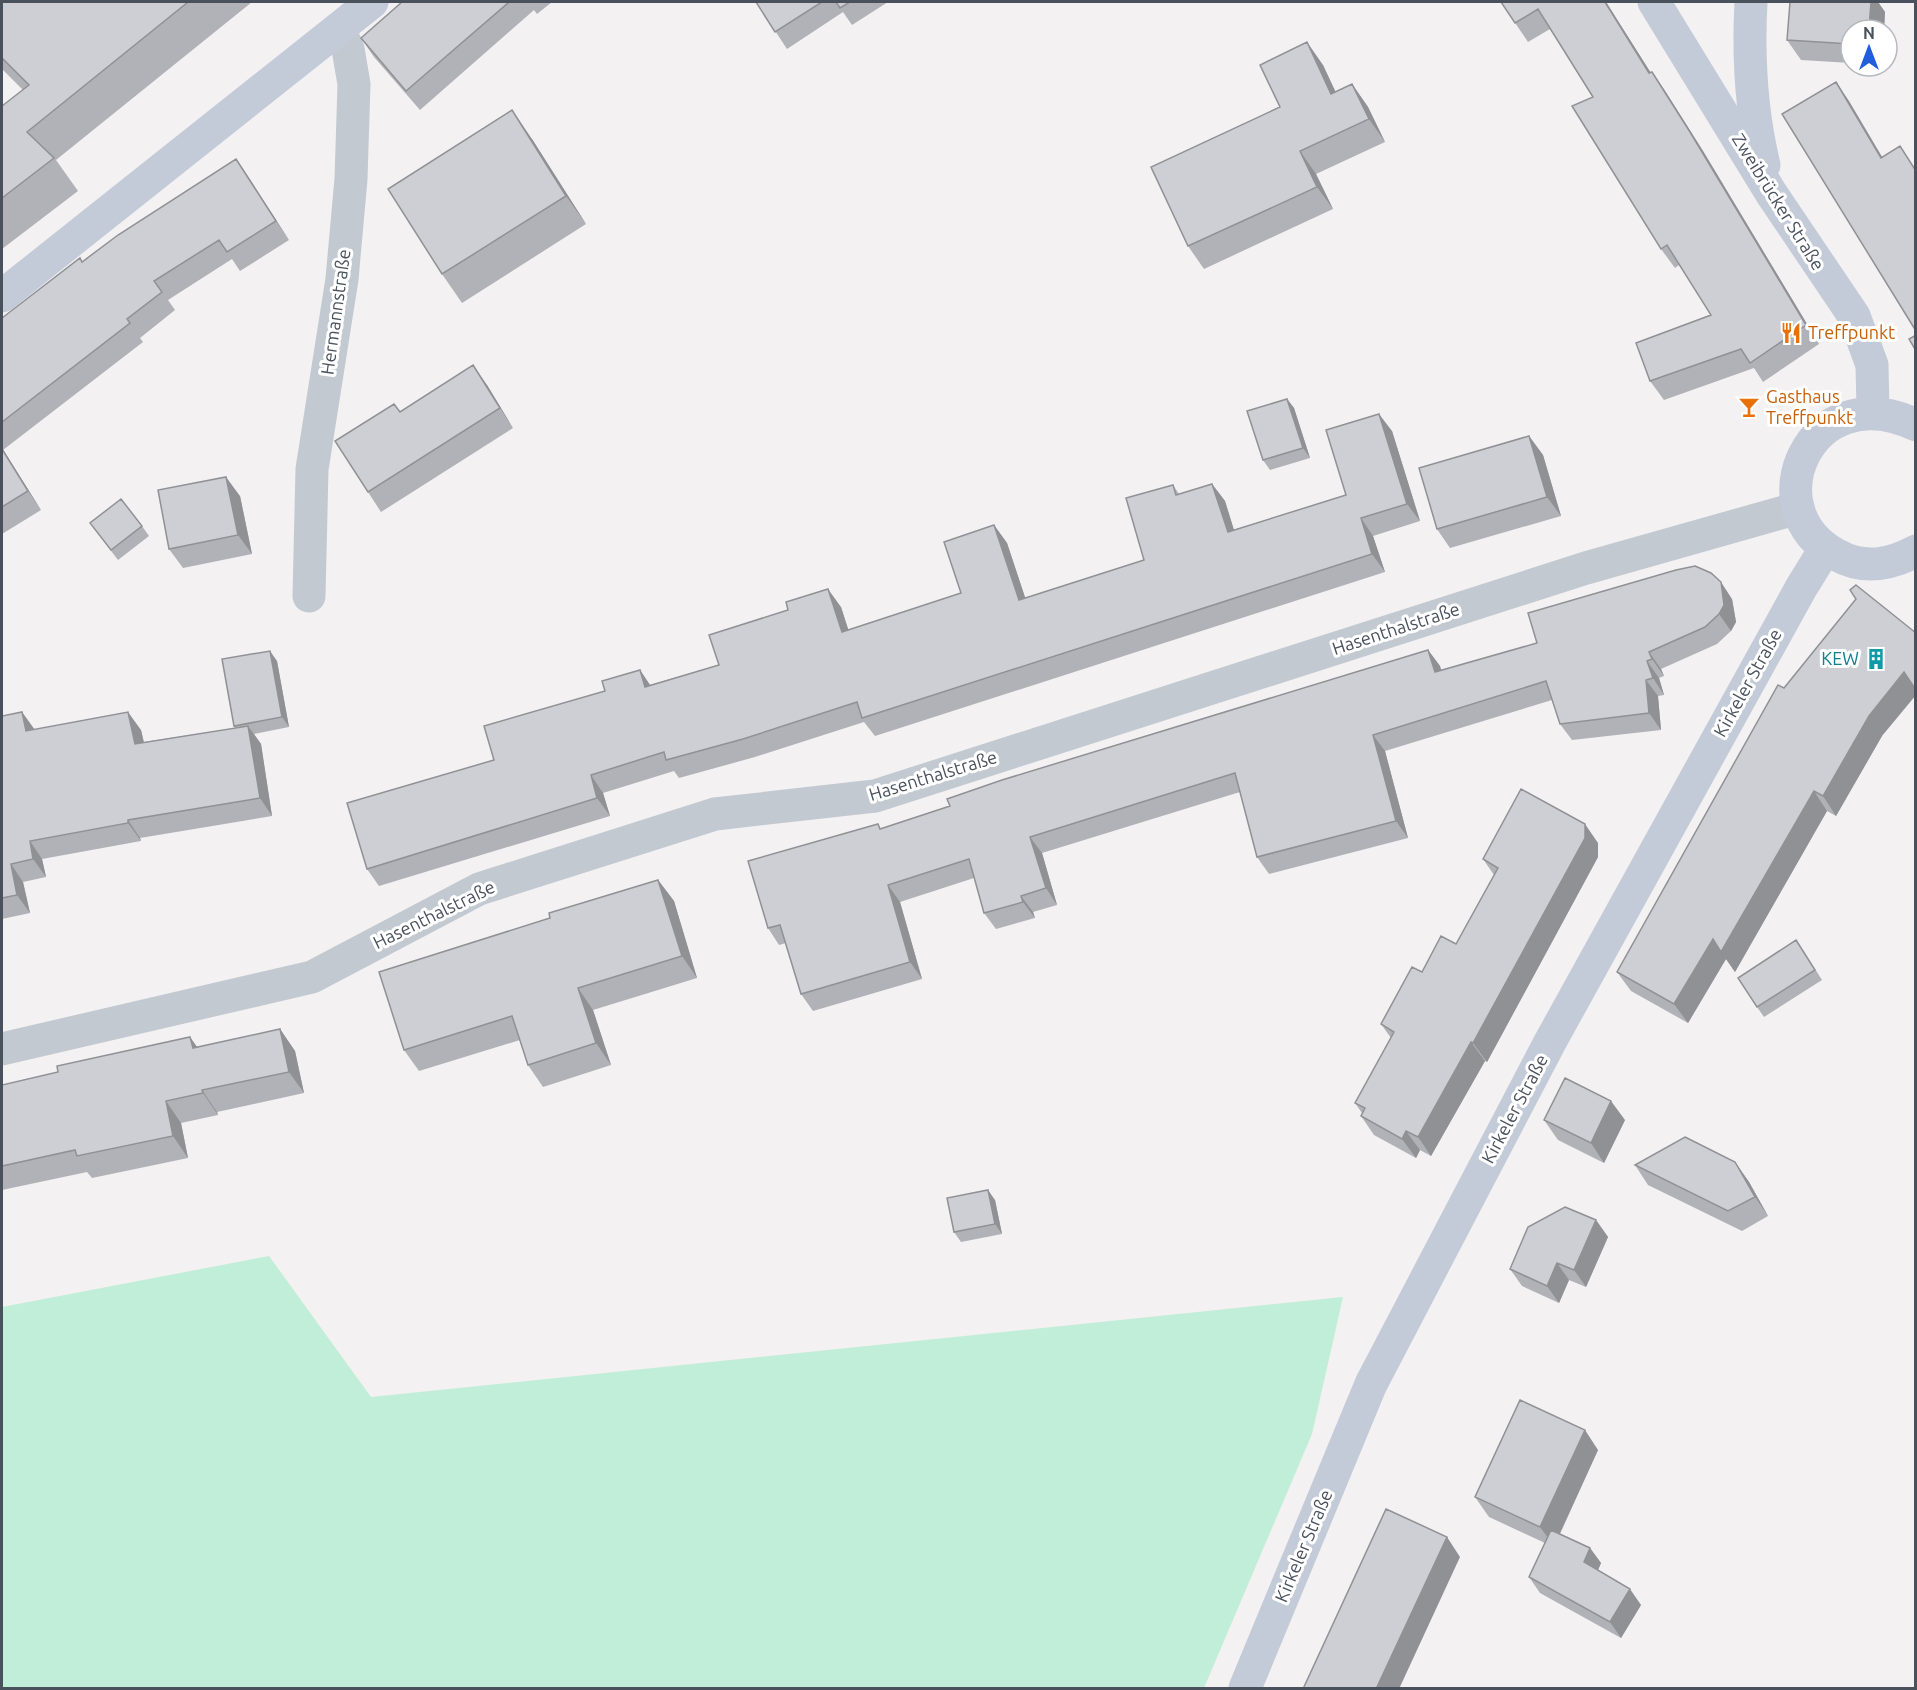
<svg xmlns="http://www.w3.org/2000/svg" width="1917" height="1690" font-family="Ubuntu,sans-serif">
  <rect width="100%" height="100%" fill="#f3f1f1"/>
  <path fill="#c1eed8" d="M 269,1256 L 371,1397 L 1343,1297 L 1312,1434 L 1204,1688 L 2,1688 L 2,1307 Z"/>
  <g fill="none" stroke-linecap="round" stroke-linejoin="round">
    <path stroke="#c2c9d1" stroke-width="33" d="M 309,596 L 312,469 L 342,279 L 351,179 L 354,84 L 348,49 L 339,29
      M 2,1049 L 312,977 L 479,889 L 715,814 L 875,796 L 1586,568 L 1798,508"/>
    <path stroke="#c4cbd8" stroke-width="33" d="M 1654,2 L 1771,193 L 1854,316 L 1872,365 L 1873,411
      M 1751,2 C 1748,57 1751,111 1764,165
      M 2,296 L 372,2
      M 1916,425 C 1810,374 1751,510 1837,555 C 1864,570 1890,565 1916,551
      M 1245,1688 L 1371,1384 L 1550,1042 L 1801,588 L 1825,549"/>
  </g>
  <path fill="#b1b2b7" d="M 2,2 L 252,2 L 56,160 L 78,191 L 2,249 L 2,106 L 23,90 L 2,69 Z
    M 402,2 L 552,2 L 537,14 L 534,10 L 420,110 L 374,57 L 361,38 Z
    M 756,2 L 888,2 L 852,25 L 843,12 L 787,49 Z
    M 1501,2 L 1606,2 L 1650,72 L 1652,72 L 1665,91 L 1703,151 L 1819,344 L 1763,382 L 1754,368 L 1664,400 L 1650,381 L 1711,315 L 1679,265 L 1675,268 L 1661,249 L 1593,97 L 1550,29 L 1528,42 Z
    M 1790,2 L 1878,2 L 1885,12 L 1884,30 L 1851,30 L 1851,63 L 1801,60 L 1787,40 Z
    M 1323,65 L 1335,92 L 1352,84 L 1368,107 L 1385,142 L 1316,174 L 1333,209 L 1204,269 L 1188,246 L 1280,107 Z
    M 532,139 L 586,224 L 462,303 L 442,274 Z
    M 236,159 L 289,240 L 240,271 L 232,259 L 168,300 L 175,310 L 140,338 L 143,342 L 3,450 L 41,510 L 2,534 L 2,318 L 82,262 Z
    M 487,385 L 513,428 L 381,512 L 368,492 L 400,412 Z
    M 1287,399 L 1294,408 L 1310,458 L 1270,470 L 1263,460 Z
    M 1392,431 L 1420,521 L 1373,536 L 1385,572 L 875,736 L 864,722 L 755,757 L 679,778 L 674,771 L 603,793 L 610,816 L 379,886 L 367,869 L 494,760 L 640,670 L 650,685 L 719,665 L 841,607 L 848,630 L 961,593 L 994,525 L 1007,543 L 1025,598 L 1144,560 L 1173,485 L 1179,494 L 1212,484 L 1225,501 L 1234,530 L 1346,495 Z
    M 1529,436 L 1543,455 L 1561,516 L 1450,548 L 1437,529 Z
    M 240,496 L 252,554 L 183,568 L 169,549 Z
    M 90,523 L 142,526 L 149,536 L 118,560 Z
    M 1856,585 L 1882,736 L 1836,816 L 1827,811 L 1735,972 L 1726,959 L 1688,1023 L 1631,991 L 1617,972 L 1784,688 L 1856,599 Z
    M 1732,599 L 1736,622 L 1731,631 L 1717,644 L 1661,669 L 1664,676 L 1659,678 L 1664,695 L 1658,696 L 1661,730 L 1572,740 L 1560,724 L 1552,700 L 1385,751 L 1408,838 L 1269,874 L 1257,857 L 1240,792 L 1042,853 L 1057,905 L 1033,912 L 1035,918 L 996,929 L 984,913 L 974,878 L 900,902 L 922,979 L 813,1011 L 801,994 L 786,943 L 779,945 L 768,928 L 882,829 L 1428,650 L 1440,666 L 1441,671 Z
    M 277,661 L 289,727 L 254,734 L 261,744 L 272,816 L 140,838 L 141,841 L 42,859 L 46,877 L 23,882 L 30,913 L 2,919 L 2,716 L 22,712 L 34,730 L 141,730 L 144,742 L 235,728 L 234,726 Z
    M 1598,843 L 1598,857 L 1487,1062 L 1485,1061 L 1431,1156 L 1420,1150 L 1416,1158 L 1374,1135 L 1361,1116 L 1362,1113 L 1355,1103 L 1391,1038 L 1381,1024 L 1422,972 L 1456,944 L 1494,875 L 1483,859 Z
    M 658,880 L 674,901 L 697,978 L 593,1010 L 611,1065 L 543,1087 L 528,1065 L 520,1040 L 419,1071 L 404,1050 L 550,918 Z
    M 1803,950 L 1822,980 L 1764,1017 L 1757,1007 Z
    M 280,1029 L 295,1051 L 304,1093 L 217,1112 L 218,1115 L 181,1123 L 188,1158 L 92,1178 L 87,1172 L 2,1190 L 2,1085 L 58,1072 L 198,1047 Z
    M 1544,1120 L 1625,1120 L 1604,1163 L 1558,1140 Z
    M 1735,1162 L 1749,1182 L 1768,1216 L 1742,1231 L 1648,1185 L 1635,1165 Z
    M 995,1200 L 1002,1234 L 961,1242 L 954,1232 Z
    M 1596,1220 L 1608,1237 L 1586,1287 L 1569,1280 L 1559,1303 L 1522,1286 L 1510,1269 Z
    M 1598,1450 L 1560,1534 L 1590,1548 L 1601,1563 L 1598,1570 L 1641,1605 L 1621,1638 L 1540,1593 L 1529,1577 L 1545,1543 L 1489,1517 L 1475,1497 Z"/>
  <path fill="#909195" d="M 1605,2 L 1606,2 L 1663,92 L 1649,73 Z
    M 1865,2 L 1878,2 L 1885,12 L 1884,30 L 1871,30 L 1869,28 Z
    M 1307,42 L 1323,65 L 1347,116 L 1331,94 Z
    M 1652,72 L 1665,91 L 1703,151 L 1819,344 L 1806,325 Z
    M 1836,82 L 1849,101 L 1894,177 L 1881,158 Z
    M 1352,84 L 1368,107 L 1385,142 L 1369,119 Z
    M 512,110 L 532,139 L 586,224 L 566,196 Z
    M 1300,151 L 1316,174 L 1333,209 L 1317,187 Z
    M 236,159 L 249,178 L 289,240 L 276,221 Z
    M 473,365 L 487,385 L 513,428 L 500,408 Z
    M 1287,399 L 1294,408 L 1310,458 L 1303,448 Z
    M 1379,414 L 1392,431 L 1420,521 L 1407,504 Z
    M 1529,436 L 1543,455 L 1561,516 L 1547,497 Z
    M 2,448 L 41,510 L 28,491 L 2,449 Z
    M 226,477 L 240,496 L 252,554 L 238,535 Z
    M 1212,484 L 1225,501 L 1240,550 L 1228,532 Z
    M 1361,518 L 1373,536 L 1385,572 L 1372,554 Z
    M 994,525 L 1007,543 L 1032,618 L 1019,600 Z
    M 1721,582 L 1732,599 L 1736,622 L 1731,631 L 1719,614 Z
    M 828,589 L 841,607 L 855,650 L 842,632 Z
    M 1428,650 L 1440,666 L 1447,689 L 1435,672 Z
    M 270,651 L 277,661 L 289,727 L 282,717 Z
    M 1649,652 L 1661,669 L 1664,676 L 1652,659 Z
    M 1647,661 L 1659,678 L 1664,695 L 1653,678 Z
    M 640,670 L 652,688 L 645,687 Z
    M 1904,672 L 1916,689 L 1916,695 L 1882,736 L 1836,816 L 1823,796 L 1869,716 Z
    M 1646,680 L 1658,696 L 1661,730 L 1649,713 Z
    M 22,712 L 35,730 L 26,731 Z
    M 128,712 L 141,730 L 148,762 L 135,744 Z
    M 248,726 L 261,744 L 272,816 L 260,798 Z
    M 1373,735 L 1385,751 L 1408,838 L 1396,821 Z
    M 591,775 L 603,793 L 610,816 L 597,798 Z
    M 1814,791 L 1827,811 L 1735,972 L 1726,959 L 1688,1023 L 1674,1004 L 1713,939 Z
    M 128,820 L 140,838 L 141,841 L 128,823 Z
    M 1585,824 L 1598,843 L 1598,857 L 1487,1062 L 1473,1043 Z
    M 1030,837 L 1042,853 L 1057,905 L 1046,888 Z
    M 30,841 L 42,859 L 46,877 L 33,859 Z
    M 11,864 L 23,882 L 30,913 L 17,895 Z
    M 658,880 L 674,901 L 697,978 L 682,956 Z
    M 888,885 L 900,902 L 922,979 L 910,962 Z
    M 1021,896 L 1033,912 L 1035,918 L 1023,902 Z
    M 578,988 L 593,1010 L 611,1065 L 596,1043 Z
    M 280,1029 L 295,1051 L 304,1093 L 289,1072 Z
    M 190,1037 L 205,1058 L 193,1048 Z
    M 1471,1042 L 1485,1061 L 1431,1156 L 1418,1137 Z
    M 202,1090 L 217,1112 L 218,1115 L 203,1093 Z
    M 166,1101 L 181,1123 L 188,1158 L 173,1136 Z
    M 1611,1101 L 1625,1120 L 1604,1163 L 1591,1143 Z
    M 1406,1131 L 1420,1150 L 1416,1158 L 1402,1139 Z
    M 1735,1162 L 1749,1182 L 1768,1216 L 1755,1197 Z
    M 988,1190 L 995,1200 L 1002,1234 L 995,1224 Z
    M 1596,1220 L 1608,1237 L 1586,1287 L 1574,1270 Z
    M 1557,1263 L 1569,1280 L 1559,1303 L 1547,1286 Z
    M 1585,1430 L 1598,1450 L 1554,1546 L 1540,1527 Z
    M 1447,1537 L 1460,1557 L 1399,1689 L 1376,1689 Z
    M 1590,1548 L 1601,1563 L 1595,1577 L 1584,1562 Z
    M 1630,1589 L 1641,1605 L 1621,1638 L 1610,1622 Z"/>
  <path fill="#cecfd5" stroke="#909195" stroke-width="1.5" d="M 2,2 L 188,2 L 27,132 L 54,158 L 2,198 L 2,106 L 29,85 L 2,58 Z
    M 402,2 L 509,2 L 406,91 L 361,38 Z
    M 756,2 L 822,2 L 775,32 Z
    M 836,2 L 850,2 L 840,8 Z
    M 1501,2 L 1605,2 L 1649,73 L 1652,72 L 1690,132 L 1806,325 L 1750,363 L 1741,349 L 1650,381 L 1636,343 L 1711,315 L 1667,245 L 1661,249 L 1572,106 L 1593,97 L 1538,9 L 1515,23 Z
    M 1790,2 L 1871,2 L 1869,28 L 1855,27 L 1855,30 L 1851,30 L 1851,44 L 1787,40 Z
    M 1307,42 L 1331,94 L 1352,84 L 1369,119 L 1300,151 L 1317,187 L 1188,246 L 1151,167 L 1280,107 L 1260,65 Z
    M 1836,82 L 1881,158 L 1900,146 L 1916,171 L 1916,331 L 1782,114 Z
    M 512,110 L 566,196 L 442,274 L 388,189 Z
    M 236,159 L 276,221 L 227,252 L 219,240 L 154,281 L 162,292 L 127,319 L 130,323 L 2,422 L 2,318 L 80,258 L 82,262 L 118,235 Z
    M 1916,335 L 1916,351 L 1909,339 Z
    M 473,365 L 500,408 L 368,492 L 335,441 L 394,404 L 400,412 Z
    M 1287,399 L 1303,448 L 1263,460 L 1247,411 Z
    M 1379,414 L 1407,504 L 1361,518 L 1372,554 L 862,718 L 857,702 L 743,739 L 666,760 L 664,752 L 591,775 L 597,798 L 367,869 L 347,803 L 494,760 L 484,726 L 605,691 L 602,681 L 640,670 L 645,687 L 719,665 L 709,635 L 788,610 L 786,602 L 828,589 L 842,632 L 961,593 L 944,542 L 994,525 L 1019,600 L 1144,560 L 1126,498 L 1173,485 L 1176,495 L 1212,484 L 1228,532 L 1346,495 L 1326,430 Z
    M 1529,436 L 1547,497 L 1437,529 L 1419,468 Z
    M 2,449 L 28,491 L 2,507 Z
    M 226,477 L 238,535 L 169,549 L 158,490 Z
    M 121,499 L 142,526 L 111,550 L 90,523 Z
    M 1695,566 L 1711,573 L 1721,582 L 1724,605 L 1719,614 L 1705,627 L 1649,652 L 1652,659 L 1647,661 L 1653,678 L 1646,680 L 1649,713 L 1560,724 L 1546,681 L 1373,735 L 1396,821 L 1257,857 L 1235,773 L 1030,837 L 1046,888 L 1021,896 L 1023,902 L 984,913 L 969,859 L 888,885 L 910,962 L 801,994 L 780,925 L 768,928 L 748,861 L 878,824 L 880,829 L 950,806 L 947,799 L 1002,780 L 1428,650 L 1435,672 L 1537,643 L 1528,613 L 1676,570 Z
    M 1856,585 L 1916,633 L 1916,690 L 1904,672 L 1869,716 L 1823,796 L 1814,791 L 1721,952 L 1713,939 L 1674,1004 L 1617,972 L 1778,685 L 1784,688 L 1856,599 L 1850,590 Z
    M 270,651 L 282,717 L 234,726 L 222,659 Z
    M 22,712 L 26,731 L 128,712 L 135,744 L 248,726 L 260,798 L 128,820 L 128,823 L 30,841 L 33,859 L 11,864 L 17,895 L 2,898 L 2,716 Z
    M 1521,789 L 1585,824 L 1585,838 L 1473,1043 L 1471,1042 L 1418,1137 L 1406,1131 L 1402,1139 L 1361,1116 L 1365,1108 L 1355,1103 L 1394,1032 L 1381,1024 L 1412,967 L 1422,972 L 1441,936 L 1456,944 L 1498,868 L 1483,859 Z
    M 658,880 L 682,956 L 578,988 L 596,1043 L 528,1065 L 512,1016 L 404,1050 L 379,972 L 550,918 L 549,913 Z
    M 1796,940 L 1815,970 L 1757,1007 L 1738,978 Z
    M 280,1029 L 289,1072 L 202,1090 L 203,1093 L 166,1101 L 173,1136 L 77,1156 L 75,1150 L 2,1166 L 2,1085 L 58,1072 L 57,1066 L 190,1037 L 193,1048 Z
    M 1565,1078 L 1611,1101 L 1591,1143 L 1544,1120 Z
    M 1685,1137 L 1735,1162 L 1755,1197 L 1728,1211 L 1635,1165 Z
    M 988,1190 L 995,1224 L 954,1232 L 947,1198 Z
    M 1565,1207 L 1596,1220 L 1574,1270 L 1557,1263 L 1547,1286 L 1510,1269 L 1528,1227 Z
    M 1520,1400 L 1585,1430 L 1540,1527 L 1475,1497 Z
    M 1386,1509 L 1447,1537 L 1376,1689 L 1303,1689 Z
    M 1551,1530 L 1590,1548 L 1584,1562 L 1630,1589 L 1610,1622 L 1529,1577 Z"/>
  <defs>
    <symbol id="restaurant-bare" viewBox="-9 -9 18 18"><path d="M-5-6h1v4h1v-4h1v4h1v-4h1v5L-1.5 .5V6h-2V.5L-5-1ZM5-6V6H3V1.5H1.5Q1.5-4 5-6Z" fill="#e8710a" stroke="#fff" stroke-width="2.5" paint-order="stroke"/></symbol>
    <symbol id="bar-bare" viewBox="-9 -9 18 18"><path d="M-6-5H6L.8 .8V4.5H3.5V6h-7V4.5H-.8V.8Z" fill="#e8710a" stroke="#fff" stroke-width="2.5" paint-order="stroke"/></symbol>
    <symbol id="building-bare" viewBox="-9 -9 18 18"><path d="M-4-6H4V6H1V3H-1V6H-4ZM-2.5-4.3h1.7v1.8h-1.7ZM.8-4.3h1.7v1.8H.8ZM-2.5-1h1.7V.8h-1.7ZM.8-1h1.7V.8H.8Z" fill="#0f9aa8" stroke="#fff" stroke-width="2.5" paint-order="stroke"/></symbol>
  </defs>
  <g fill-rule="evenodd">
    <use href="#restaurant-bare" x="1776" y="318" width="30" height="30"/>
    <use href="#bar-bare" x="1734" y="392" width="30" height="30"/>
    <use href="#building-bare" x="1861" y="644" width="30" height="30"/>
  </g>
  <g text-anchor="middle" stroke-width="6" stroke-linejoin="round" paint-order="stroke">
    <g font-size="18" fill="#49515d" stroke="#fff">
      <text transform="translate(1778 202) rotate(58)" y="6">Zweibrücker Straße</text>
      <text transform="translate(336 312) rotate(-82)" y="6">Hermannstraße</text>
      <text transform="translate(1396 629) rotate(-18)" y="6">Hasenthalstraße</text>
      <text transform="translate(1748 683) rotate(-61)" y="6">Kirkeler Straße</text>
      <text transform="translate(933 776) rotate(-17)" y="6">Hasenthalstraße</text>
      <text transform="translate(434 915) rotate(-26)" y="6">Hasenthalstraße</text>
      <text transform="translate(1515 1109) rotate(-62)" y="6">Kirkeler Straße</text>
      <text transform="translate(1304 1546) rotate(-67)" y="6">Kirkeler Straße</text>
    </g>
    <g font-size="18" fill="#c56008" stroke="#fff" text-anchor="start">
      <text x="1808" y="339">Treffpunkt</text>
      <text x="1766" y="403">Gasthaus<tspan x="1766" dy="21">Treffpunkt</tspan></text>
    </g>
    <g font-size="18" fill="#0d838f" stroke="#fff" text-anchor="end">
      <text x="1859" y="665">KEW</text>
    </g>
  </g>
  <rect width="1917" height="1690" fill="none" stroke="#49515d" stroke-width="6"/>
  <g transform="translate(1869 48)"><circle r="28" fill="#ffffff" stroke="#b6b9be" stroke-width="1.5"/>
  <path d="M0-4.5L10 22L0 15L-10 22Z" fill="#215ddc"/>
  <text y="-9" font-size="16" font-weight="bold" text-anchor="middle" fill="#49515d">N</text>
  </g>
</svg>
